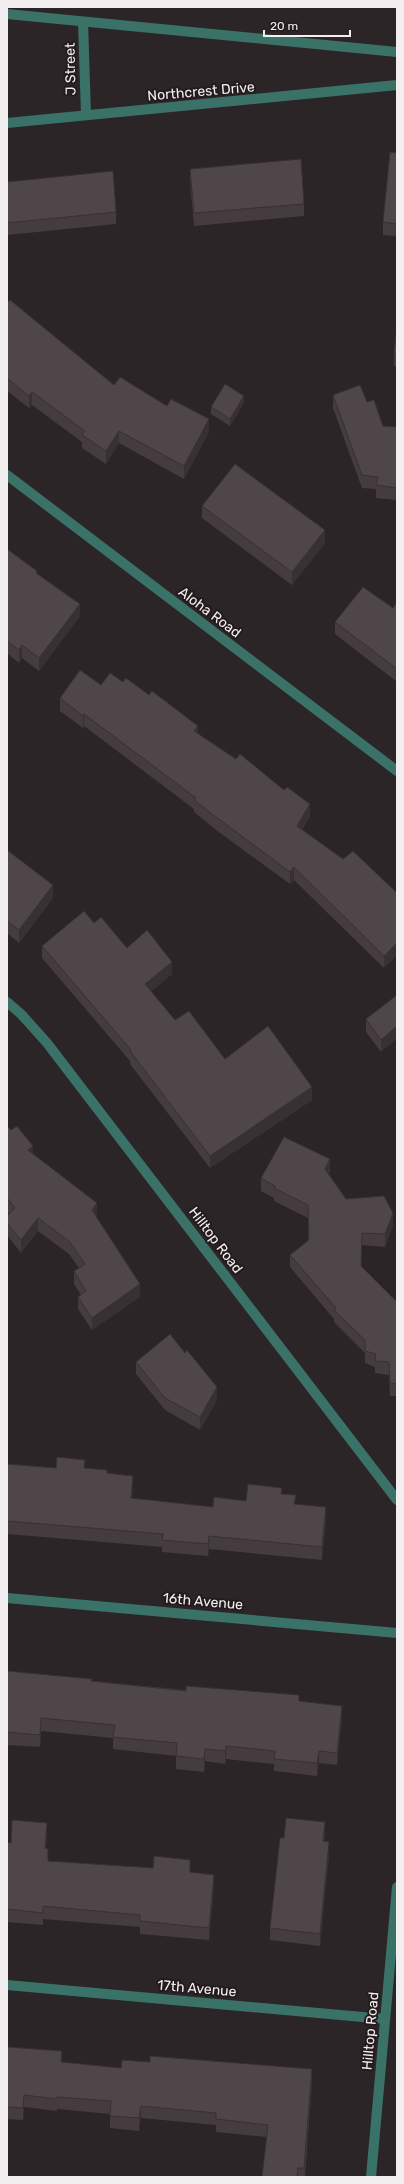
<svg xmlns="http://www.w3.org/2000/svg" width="404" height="2184" font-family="Rubik,sans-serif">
  <rect width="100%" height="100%" fill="#2c2527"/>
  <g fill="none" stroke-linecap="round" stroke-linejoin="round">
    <path stroke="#3a7268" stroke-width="10" d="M 7,14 L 397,52
      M 83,22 L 86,115
      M 7,123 L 397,85
      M 7,475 L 397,771
      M 7,1002 L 21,1014 L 47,1043 L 397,1500
      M 7,1598 L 397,1633
      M 7,1985 L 385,2019
      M 371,2177 L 397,1887"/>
  </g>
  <path fill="#443c3f" d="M 397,153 L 397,236 L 383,235 L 383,222 Z
    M 190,169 L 304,204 L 304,216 L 194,226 L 190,181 Z
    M 7,182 L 116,212 L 116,224 L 7,235 Z
    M 7,303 L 114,385 L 167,406 L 209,432 L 184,479 L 119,443 L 106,464 L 82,448 L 82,442 L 32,405 L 29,408 L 7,391 Z
    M 397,326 L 397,366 L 394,366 L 394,353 Z
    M 333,395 L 367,402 L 383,426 L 397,427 L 397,511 L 396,510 L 396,500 L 376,498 L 376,489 L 362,488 L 333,408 Z
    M 244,403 L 230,426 L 211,414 L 211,407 Z
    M 202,506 L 325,543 L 292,585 L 202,518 Z
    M 7,549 L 37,574 L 80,616 L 39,671 L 22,658 L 19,663 L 7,653 Z
    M 397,605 L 397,682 L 335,634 L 335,622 L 393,608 Z
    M 123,682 L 198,734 L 310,816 L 302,830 L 343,859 L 397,893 L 384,968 L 294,880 L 290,884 L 216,830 L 194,812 L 194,809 L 84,726 L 83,728 L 60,711 L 60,698 L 101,685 Z
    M 7,850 L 53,898 L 19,943 L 7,933 Z
    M 94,923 L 127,948 L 172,974 L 151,991 L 175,1020 L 225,1059 L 312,1100 L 210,1168 L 130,1064 L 130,1061 L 42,958 L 42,946 Z
    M 397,995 L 381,1052 L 366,1032 L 366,1019 Z
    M 7,1126 L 11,1130 L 33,1154 L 97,1215 L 96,1217 L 140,1297 L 92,1330 L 78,1309 L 78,1297 L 81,1295 L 74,1284 L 74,1271 L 79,1268 L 69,1254 L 38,1231 L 21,1253 L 7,1235 L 7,1216 L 9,1214 L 7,1211 Z
    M 330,1172 L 328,1175 L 346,1199 L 393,1225 L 385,1247 L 362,1245 L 361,1267 L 397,1302 L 397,1396 L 390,1396 L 389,1375 L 375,1373 L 375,1367 L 365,1363 L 365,1353 L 334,1322 L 334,1319 L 290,1267 L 290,1255 L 308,1241 L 308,1218 L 274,1201 L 274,1198 L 261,1191 L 261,1178 Z
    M 136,1362 L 217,1400 L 200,1430 L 165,1410 L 136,1374 Z
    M 7,1464 L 56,1468 L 85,1468 L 107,1473 L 133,1488 L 132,1498 L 213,1507 L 246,1501 L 296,1504 L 326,1520 L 322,1560 L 209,1549 L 208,1556 L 162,1552 L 162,1547 L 7,1534 Z
    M 7,1671 L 92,1681 L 299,1701 L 342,1719 L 337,1765 L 319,1763 L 317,1776 L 274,1771 L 274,1764 L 226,1759 L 225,1764 L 205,1761 L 204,1772 L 176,1769 L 176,1756 L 113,1749 L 113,1738 L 41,1731 L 40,1747 L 7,1745 Z
    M 47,1835 L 46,1848 L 48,1861 L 190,1872 L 214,1887 L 209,1940 L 140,1934 L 140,1927 L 43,1919 L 43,1925 L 7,1922 L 7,1842 L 11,1843 Z
    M 325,1835 L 324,1841 L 329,1854 L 320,1946 L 270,1940 L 270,1928 L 284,1838 Z
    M 7,2047 L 62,2062 L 121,2068 L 312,2082 L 305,2177 L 262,2177 L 267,2137 L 216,2132 L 216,2125 L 141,2118 L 139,2131 L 110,2128 L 110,2114 L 57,2109 L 57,2111 L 24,2107 L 23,2120 L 7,2119 Z"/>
  <path fill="#373133" d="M 32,392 L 32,405 L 29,408 L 29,396 Z
    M 244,396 L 244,403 L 230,426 L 230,419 Z
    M 209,419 L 209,432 L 184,479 L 184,466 Z
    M 119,431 L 119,443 L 106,464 L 106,451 Z
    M 325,530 L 325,543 L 292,585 L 292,572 Z
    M 80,604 L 80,616 L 39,671 L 39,658 Z
    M 22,645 L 22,658 L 19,663 L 19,650 Z
    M 84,714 L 84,726 L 83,728 L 83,716 Z
    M 198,726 L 198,739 L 194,731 Z
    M 310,804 L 310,816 L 297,838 L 297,826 Z
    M 294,867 L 294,880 L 290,884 L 290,872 Z
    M 53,885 L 53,898 L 19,943 L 19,930 Z
    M 397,943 L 397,956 L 384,968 L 384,956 Z
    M 172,962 L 172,974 L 145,997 L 145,984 Z
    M 397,1026 L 397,1039 L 381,1052 L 381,1040 Z
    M 312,1087 L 312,1100 L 210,1168 L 210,1156 Z
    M 33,1146 L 33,1159 L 28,1150 Z
    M 330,1159 L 330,1172 L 325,1182 L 325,1169 Z
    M 97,1203 L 97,1215 L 92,1223 L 92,1210 Z
    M 393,1213 L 393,1225 L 385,1247 L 385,1234 Z
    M 38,1218 L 38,1231 L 21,1253 L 21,1240 Z
    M 362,1233 L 362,1245 L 361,1279 L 361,1266 Z
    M 140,1284 L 140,1297 L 92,1330 L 92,1318 Z
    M 217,1387 L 217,1400 L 200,1430 L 200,1417 Z
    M 133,1476 L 133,1488 L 131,1511 L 131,1498 Z
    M 326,1507 L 326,1520 L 322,1560 L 322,1547 Z
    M 209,1536 L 209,1549 L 208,1556 L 208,1544 Z
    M 342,1706 L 342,1719 L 337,1765 L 337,1753 Z
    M 41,1718 L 41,1731 L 40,1747 L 40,1735 Z
    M 226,1746 L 226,1759 L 225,1764 L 225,1751 Z
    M 205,1749 L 205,1761 L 204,1772 L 204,1759 Z
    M 319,1751 L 319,1763 L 317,1776 L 317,1763 Z
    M 325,1822 L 325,1835 L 323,1853 L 323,1841 Z
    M 47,1823 L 47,1835 L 45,1861 L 45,1848 Z
    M 329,1842 L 329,1854 L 320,1946 L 320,1934 Z
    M 214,1875 L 214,1887 L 209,1940 L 209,1928 Z
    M 312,2069 L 312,2082 L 304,2177 L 304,2168 Z
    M 24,2095 L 24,2107 L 23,2120 L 23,2108 Z
    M 141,2106 L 141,2118 L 139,2131 L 139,2118 Z"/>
  <path fill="#4f4649" stroke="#373133" d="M 390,152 L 397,153 L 397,224 L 383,222 Z
    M 301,159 L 304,204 L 194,213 L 190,169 Z
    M 113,171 L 116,212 L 7,223 L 7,182 Z
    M 10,300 L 114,385 L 120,377 L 167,406 L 171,399 L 209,419 L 184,466 L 119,431 L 106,451 L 82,435 L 85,431 L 32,392 L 29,396 L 7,378 L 7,303 Z
    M 397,326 L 397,354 L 394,353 Z
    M 225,384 L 244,396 L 230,419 L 211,407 Z
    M 360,385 L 367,402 L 374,400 L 383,426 L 397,427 L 397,488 L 376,485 L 378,477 L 362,475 L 333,395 Z
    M 235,464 L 325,530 L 292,572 L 202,506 Z
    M 397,488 L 397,498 L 396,498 Z
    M 7,549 L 37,571 L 36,573 L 80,604 L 39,658 L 22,645 L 19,650 L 7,641 Z
    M 363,587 L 393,608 L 396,604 L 397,605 L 397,669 L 335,622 Z
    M 80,670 L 101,685 L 110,673 L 123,682 L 126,678 L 149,695 L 152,691 L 198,726 L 194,731 L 236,759 L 240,754 L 284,790 L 287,787 L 310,804 L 297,826 L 343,859 L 353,851 L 397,893 L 397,943 L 384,956 L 294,867 L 290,872 L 216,817 L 194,800 L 196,798 L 84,714 L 83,716 L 60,698 Z
    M 7,850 L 53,885 L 19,930 L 7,921 Z
    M 84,911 L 94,923 L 101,917 L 127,948 L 147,930 L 172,962 L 145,984 L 175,1020 L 189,1011 L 225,1059 L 268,1026 L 312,1087 L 210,1156 L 130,1051 L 131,1050 L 42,946 Z
    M 397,995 L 397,1026 L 381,1040 L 366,1019 Z
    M 7,1126 L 11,1130 L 17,1126 L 33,1146 L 28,1150 L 97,1203 L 92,1210 L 140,1284 L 92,1318 L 78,1297 L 86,1291 L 74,1271 L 85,1264 L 69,1241 L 38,1218 L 21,1240 L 7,1223 L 7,1216 L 15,1208 L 7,1198 Z
    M 284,1137 L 330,1159 L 325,1169 L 346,1199 L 384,1196 L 393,1213 L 385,1234 L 362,1233 L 361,1266 L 397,1302 L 397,1383 L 390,1384 L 389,1362 L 375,1361 L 376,1354 L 365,1351 L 365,1340 L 334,1310 L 336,1308 L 290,1255 L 309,1240 L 308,1205 L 274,1188 L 275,1186 L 261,1178 Z
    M 170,1334 L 185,1353 L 187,1350 L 217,1387 L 200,1417 L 165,1398 L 136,1362 Z
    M 57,1457 L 85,1460 L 84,1468 L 107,1470 L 107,1473 L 133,1476 L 131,1498 L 213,1507 L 214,1497 L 246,1501 L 248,1484 L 282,1488 L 281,1494 L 296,1495 L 294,1504 L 326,1507 L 322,1547 L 209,1536 L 208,1544 L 162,1540 L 163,1534 L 7,1521 L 7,1464 L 56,1468 Z
    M 7,1671 L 92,1679 L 91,1681 L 186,1691 L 186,1686 L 299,1695 L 299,1701 L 342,1706 L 337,1753 L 319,1751 L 317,1763 L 274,1759 L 275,1751 L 226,1746 L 225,1751 L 205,1749 L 204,1759 L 176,1756 L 177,1743 L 113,1737 L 115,1725 L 41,1718 L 40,1735 L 7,1732 Z
    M 286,1818 L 325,1822 L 323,1841 L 329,1842 L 320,1934 L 270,1928 L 280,1838 L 284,1838 Z
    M 12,1820 L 47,1823 L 45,1848 L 48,1849 L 48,1861 L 153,1868 L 154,1856 L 190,1860 L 190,1872 L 214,1875 L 209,1928 L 140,1921 L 140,1915 L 43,1906 L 43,1913 L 7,1909 L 7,1842 L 11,1843 Z
    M 7,2047 L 62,2051 L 61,2062 L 121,2068 L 122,2060 L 150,2062 L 150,2056 L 312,2069 L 304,2168 L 298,2168 L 297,2177 L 262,2177 L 268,2125 L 216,2119 L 216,2113 L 141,2106 L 139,2118 L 110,2116 L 111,2101 L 57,2097 L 57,2099 L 24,2095 L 23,2108 L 7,2107 Z"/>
  <g text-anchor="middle" stroke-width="4" stroke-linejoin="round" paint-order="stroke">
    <g font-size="14" fill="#f3eeef" stroke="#231b1d">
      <text transform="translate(70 69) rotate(-91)" y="5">J Street</text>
      <text transform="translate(201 91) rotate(-5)" y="5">Northcrest Drive</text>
      <text transform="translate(210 612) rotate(37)" y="5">Aloha Road</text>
      <text transform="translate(216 1240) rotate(53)" y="5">Hilltop Road</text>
      <text transform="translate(203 1601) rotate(5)" y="5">16th Avenue</text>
      <text transform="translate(197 1988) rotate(5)" y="5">17th Avenue</text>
      <text transform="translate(370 2031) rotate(-85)" y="5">Hilltop Road</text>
    </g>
  </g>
  <rect width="404" height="2184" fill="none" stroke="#f3eeef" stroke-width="16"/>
  <path d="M264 30v6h86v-6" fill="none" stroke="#f3eeef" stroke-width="2"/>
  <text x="270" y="30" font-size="12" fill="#f3eeef" stroke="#231b1d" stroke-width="3" paint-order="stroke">20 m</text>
</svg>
